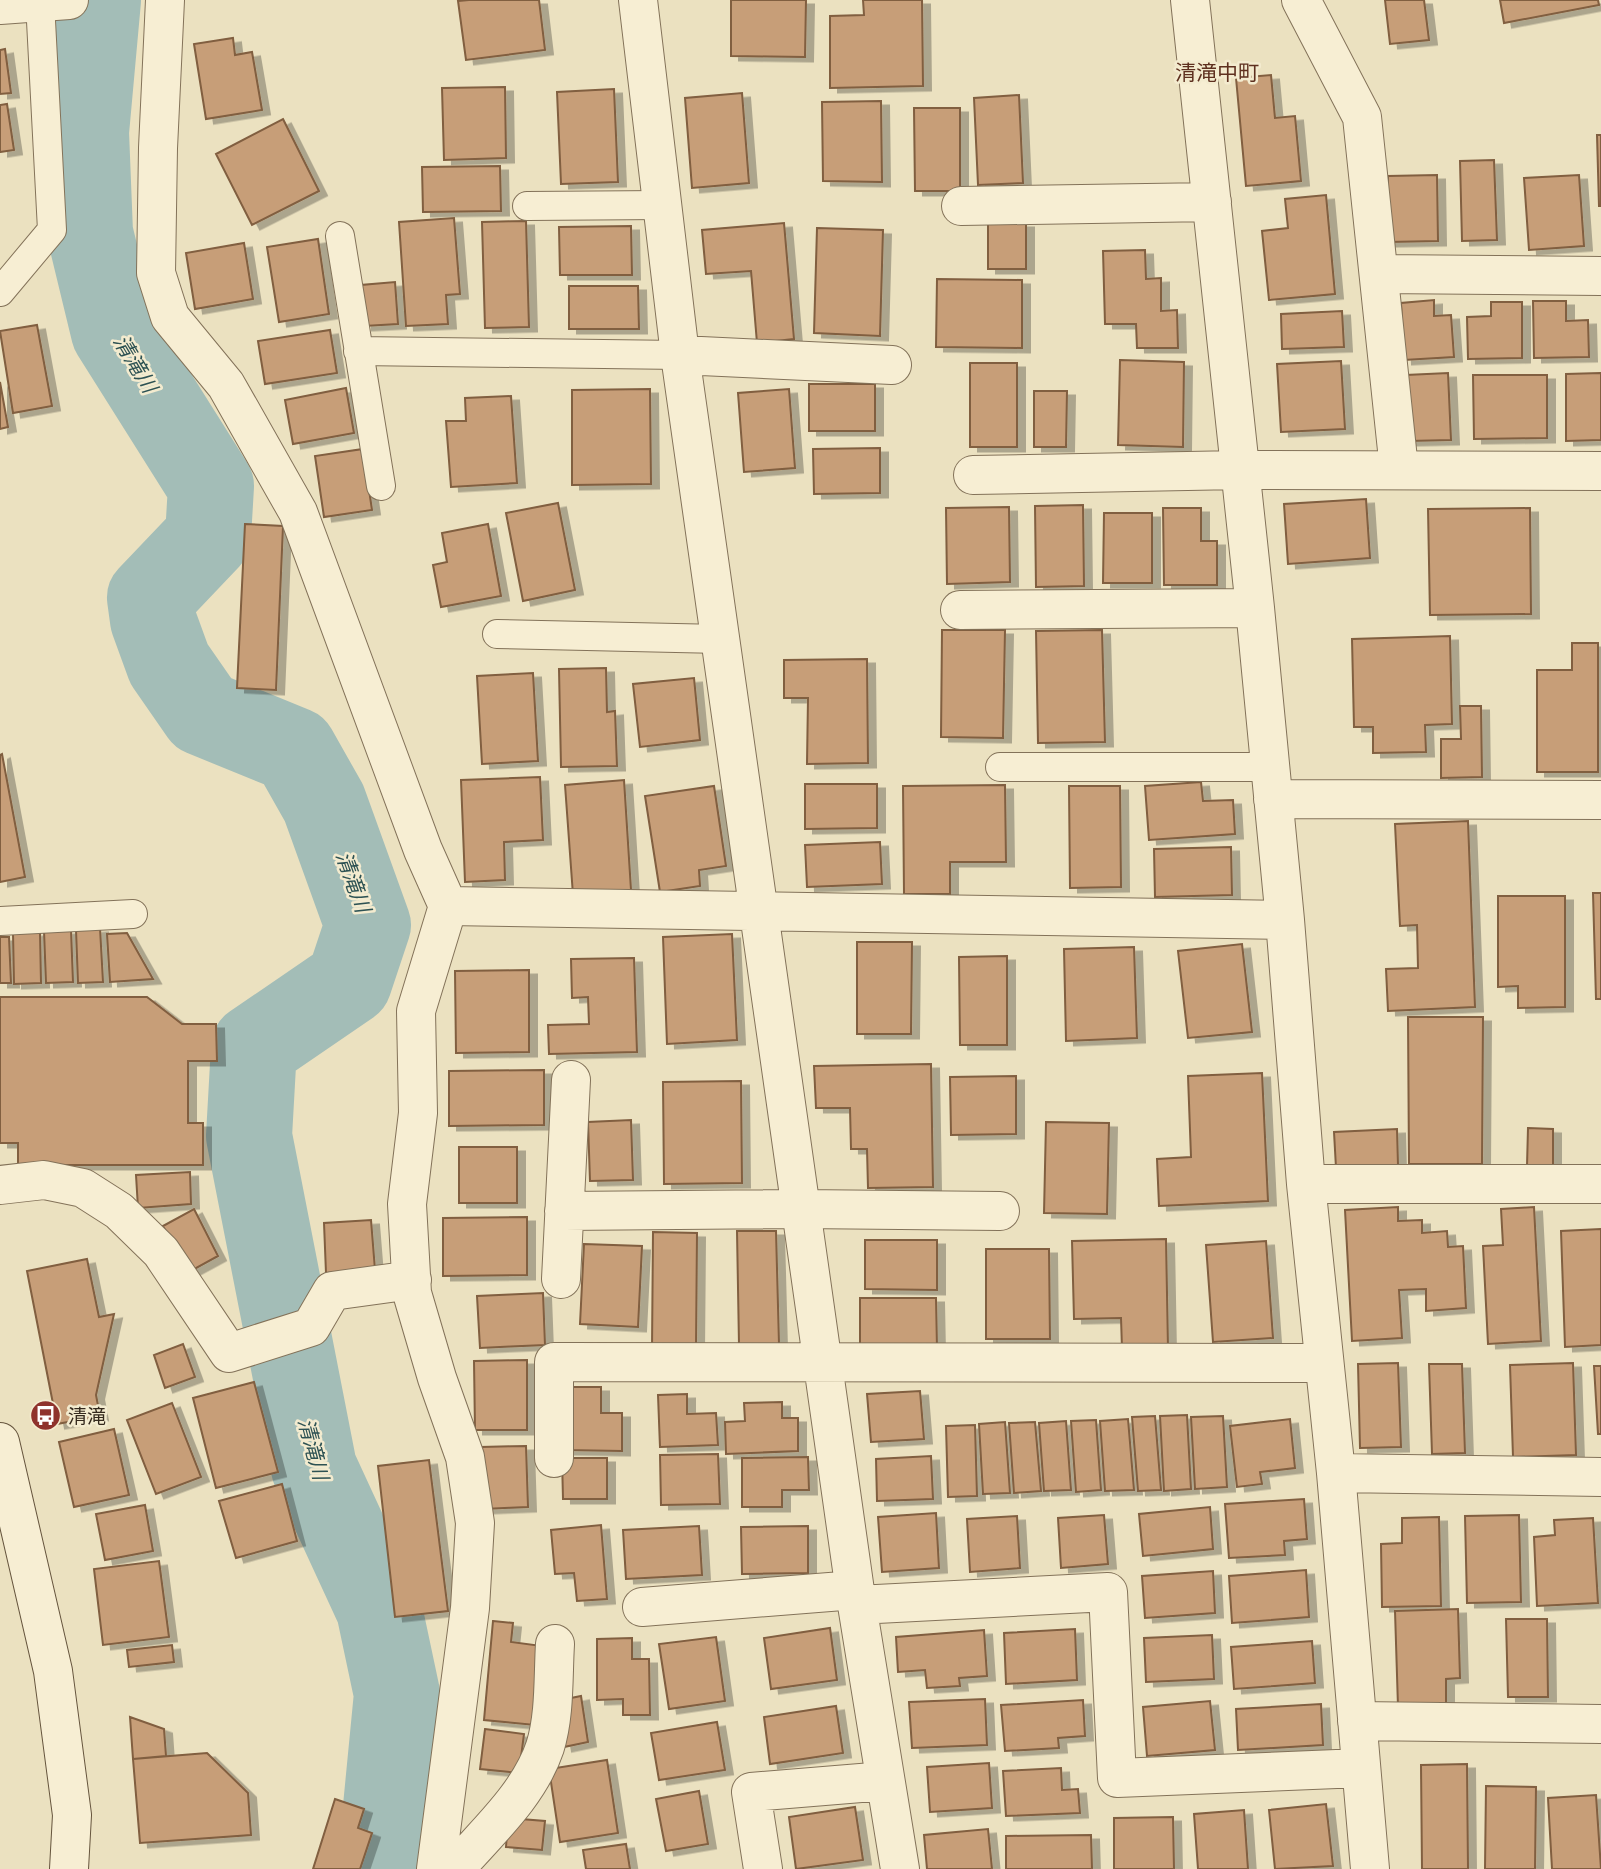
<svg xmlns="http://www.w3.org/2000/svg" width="1601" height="1869" font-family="Literata,'Noto Sans JP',serif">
  <defs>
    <filter id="shadow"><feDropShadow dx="8" dy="4.5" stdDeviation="0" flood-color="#0004"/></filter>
  </defs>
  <rect width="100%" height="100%" fill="#ebe1c0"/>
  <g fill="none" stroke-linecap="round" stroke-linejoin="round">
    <path stroke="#a3bdb7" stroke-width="86" d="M 98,0 L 86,132 L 90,233 L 114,332 L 211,486 L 208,537 L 150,598 L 153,620 L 169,664 L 203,713 L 294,750 L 324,803 L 368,925 L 349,982 L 254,1047 L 249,1136 L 314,1468 L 379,1609 L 397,1694 L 380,1869"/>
  </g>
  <path fill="#c79e78" stroke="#815e40" stroke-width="2" filter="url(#shadow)" d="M 469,0 L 539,0 L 545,50 L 466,60 L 458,1 Z
    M 731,0 L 806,0 L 805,57 L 731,56 Z
    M 863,0 L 922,0 L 923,86 L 830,88 L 830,16 L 864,15 Z
    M 1385,0 L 1424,0 L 1429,40 L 1390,44 Z
    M 1500,0 L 1598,0 L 1599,5 L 1504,23 Z
    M 233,38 L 235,55 L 252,52 L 262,110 L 206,119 L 194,44 Z
    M 5,49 L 11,93 L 0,94 L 0,50 Z
    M 1271,75 L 1275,118 L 1295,116 L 1301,181 L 1246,186 L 1236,78 Z
    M 505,87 L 506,158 L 444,160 L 442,88 Z
    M 614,89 L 618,182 L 561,184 L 557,92 Z
    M 742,93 L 749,183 L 692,188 L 685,98 Z
    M 1019,95 L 1023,183 L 978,185 L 974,98 Z
    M 881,101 L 882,182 L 823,181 L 822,102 Z
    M 7,104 L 14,150 L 0,152 L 0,105 Z
    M 914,108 L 960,108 L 960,191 L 915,191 Z
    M 283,119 L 319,191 L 252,225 L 216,154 Z
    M 1597,135 L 1601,135 L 1601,206 L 1599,206 Z
    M 1494,160 L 1497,240 L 1462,241 L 1460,161 Z
    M 500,166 L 501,211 L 423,212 L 422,167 Z
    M 1437,175 L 1438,241 L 1388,242 L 1388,176 Z
    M 1579,175 L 1584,246 L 1529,250 L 1524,178 Z
    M 1326,195 L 1335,294 L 1269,300 L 1262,231 L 1288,228 L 1285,199 Z
    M 454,218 L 460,294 L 446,295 L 448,324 L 406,326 L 399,222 Z
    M 526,221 L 529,327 L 485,328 L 482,222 Z
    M 784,223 L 794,339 L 757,343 L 751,271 L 706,274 L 702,230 Z
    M 988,223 L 1026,223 L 1026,269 L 988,269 Z
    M 631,226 L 632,275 L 560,275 L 559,227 Z
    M 817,228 L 883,230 L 880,336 L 814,333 Z
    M 318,239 L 329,314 L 279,322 L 267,247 Z
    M 244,243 L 253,299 L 195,309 L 186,253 Z
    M 1145,250 L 1146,279 L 1161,278 L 1161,311 L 1177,310 L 1178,348 L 1137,348 L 1136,324 L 1105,324 L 1103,251 Z
    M 937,279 L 1022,280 L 1022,348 L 936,347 Z
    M 395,282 L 398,324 L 364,326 L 361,285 Z
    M 569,286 L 638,286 L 639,329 L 569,329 Z
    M 1434,300 L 1434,316 L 1451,315 L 1454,357 L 1404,360 L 1401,303 Z
    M 1533,301 L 1566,301 L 1566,321 L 1588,320 L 1589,357 L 1534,358 Z
    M 1491,302 L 1522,302 L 1522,358 L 1468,359 L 1467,317 L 1491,316 Z
    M 1342,311 L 1344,347 L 1282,349 L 1281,314 Z
    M 37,325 L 52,406 L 13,413 L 0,331 Z
    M 330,330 L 337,373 L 265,384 L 258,341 Z
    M 1120,360 L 1184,362 L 1183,447 L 1118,445 Z
    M 1341,361 L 1345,429 L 1281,432 L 1277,364 Z
    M 970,363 L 1017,363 L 1017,447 L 970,447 Z
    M 1448,373 L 1451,440 L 1408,441 L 1406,375 Z
    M 1601,373 L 1601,440 L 1566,441 L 1566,374 Z
    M 1473,375 L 1547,375 L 1547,438 L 1474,439 Z
    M 0,382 L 8,427 L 0,429 Z
    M 809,384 L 875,384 L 875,431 L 809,431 Z
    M 346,388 L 354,433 L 293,444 L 285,400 Z
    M 650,389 L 651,484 L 572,485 L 572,390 Z
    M 789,389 L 795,468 L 744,472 L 738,393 Z
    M 1034,391 L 1067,391 L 1066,447 L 1034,447 Z
    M 511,396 L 517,483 L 451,487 L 446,421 L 466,421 L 465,398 Z
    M 880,448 L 880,493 L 814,494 L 813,449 Z
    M 363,449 L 372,510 L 324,517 L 315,456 Z
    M 1366,499 L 1370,558 L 1288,564 L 1284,504 Z
    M 558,503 L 575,590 L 523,601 L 506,513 Z
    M 1083,505 L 1084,586 L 1036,587 L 1035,506 Z
    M 1009,507 L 1010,582 L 947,584 L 946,508 Z
    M 1163,508 L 1201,508 L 1201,541 L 1217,541 L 1217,585 L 1164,585 Z
    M 1530,508 L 1531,614 L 1430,615 L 1428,509 Z
    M 1104,513 L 1152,513 L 1152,583 L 1103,583 Z
    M 245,524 L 283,526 L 276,690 L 237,688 Z
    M 488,524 L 501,596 L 441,607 L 433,565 L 447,562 L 442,533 Z
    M 942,630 L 1005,630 L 1003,738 L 941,737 Z
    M 1102,630 L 1105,742 L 1038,743 L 1036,631 Z
    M 1450,636 L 1452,724 L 1425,725 L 1426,752 L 1373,753 L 1373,727 L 1354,727 L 1352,639 Z
    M 1572,643 L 1598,643 L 1598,772 L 1537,772 L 1537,670 L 1572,670 Z
    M 867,659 L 868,763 L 807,764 L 808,698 L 784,698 L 784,660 Z
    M 606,668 L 607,712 L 615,711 L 617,766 L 561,767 L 559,669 Z
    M 533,673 L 538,761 L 482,764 L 477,676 Z
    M 694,678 L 700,740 L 640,747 L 633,684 Z
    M 1460,706 L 1481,706 L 1482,777 L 1441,778 L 1441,739 L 1461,739 Z
    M 2,754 L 25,877 L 0,882 L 0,755 Z
    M 540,777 L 543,840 L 504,842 L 505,880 L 465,882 L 461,780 Z
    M 624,780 L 631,890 L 573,895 L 565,785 Z
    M 1201,782 L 1203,801 L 1233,800 L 1235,834 L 1149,840 L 1145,786 Z
    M 805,784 L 877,784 L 877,828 L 805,829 Z
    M 1005,785 L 1006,862 L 950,862 L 950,894 L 904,894 L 903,786 Z
    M 714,786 L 726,866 L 699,870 L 700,886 L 660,892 L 645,796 Z
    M 1069,786 L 1120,786 L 1121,887 L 1070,888 Z
    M 1468,821 L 1475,1007 L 1388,1011 L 1386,969 L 1418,968 L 1417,925 L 1400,926 L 1395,824 Z
    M 880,842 L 882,884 L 807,887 L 805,845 Z
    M 1231,847 L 1232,895 L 1155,897 L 1154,849 Z
    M 1593,893 L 1601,893 L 1601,999 L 1596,999 Z
    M 1498,896 L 1565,896 L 1565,1007 L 1518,1008 L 1518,986 L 1498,987 Z
    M 100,928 L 103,982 L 78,983 L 76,930 Z
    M 71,930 L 73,982 L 46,983 L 44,931 Z
    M 40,932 L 41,983 L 14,984 L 13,933 Z
    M 127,933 L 153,979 L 110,982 L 107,934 Z
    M 732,934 L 737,1040 L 667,1044 L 663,937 Z
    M 0,937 L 9,937 L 11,983 L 0,983 Z
    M 857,942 L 912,942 L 911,1034 L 857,1034 Z
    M 1242,944 L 1252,1032 L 1188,1038 L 1178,951 Z
    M 1134,947 L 1137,1038 L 1066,1041 L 1064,949 Z
    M 1007,956 L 1007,1045 L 960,1045 L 959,957 Z
    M 634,958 L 637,1052 L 549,1054 L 548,1025 L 589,1024 L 588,997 L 572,998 L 571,959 Z
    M 529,970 L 529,1052 L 456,1053 L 455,971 Z
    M 0,997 L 147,997 L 182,1024 L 216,1024 L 217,1061 L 188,1061 L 188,1123 L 203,1123 L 203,1165 L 18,1165 L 18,1143 L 0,1143 Z
    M 1408,1017 L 1483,1017 L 1482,1164 L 1409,1164 Z
    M 931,1064 L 933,1187 L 868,1188 L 867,1149 L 851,1149 L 850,1108 L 816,1108 L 814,1066 Z
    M 544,1070 L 544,1125 L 449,1126 L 449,1071 Z
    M 1262,1073 L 1268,1201 L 1159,1206 L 1157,1159 L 1191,1157 L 1188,1076 Z
    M 1016,1076 L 1016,1134 L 951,1135 L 950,1077 Z
    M 741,1081 L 742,1183 L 664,1184 L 663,1082 Z
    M 631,1120 L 633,1180 L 590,1181 L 588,1122 Z
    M 1046,1122 L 1109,1123 L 1107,1214 L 1044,1213 Z
    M 1528,1128 L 1553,1129 L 1553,1167 L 1527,1166 Z
    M 1397,1129 L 1398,1165 L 1336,1168 L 1334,1132 Z
    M 459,1147 L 517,1147 L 517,1203 L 459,1203 Z
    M 190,1172 L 191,1204 L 138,1208 L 136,1175 Z
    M 1398,1207 L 1398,1221 L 1422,1220 L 1422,1233 L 1447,1231 L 1448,1247 L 1463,1246 L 1466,1308 L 1426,1311 L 1426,1289 L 1399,1290 L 1402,1338 L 1352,1341 L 1345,1210 Z
    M 1534,1207 L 1541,1341 L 1488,1344 L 1483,1246 L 1503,1245 L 1501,1209 Z
    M 194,1209 L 218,1256 L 187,1273 L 163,1226 Z
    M 527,1217 L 527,1275 L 443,1276 L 443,1218 Z
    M 371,1220 L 375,1270 L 326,1273 L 324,1223 Z
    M 1601,1229 L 1601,1345 L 1565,1347 L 1561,1231 Z
    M 737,1231 L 776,1231 L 779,1344 L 739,1345 Z
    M 653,1232 L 697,1233 L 696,1349 L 652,1349 Z
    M 1166,1239 L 1168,1348 L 1122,1349 L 1121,1318 L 1074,1319 L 1072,1241 Z
    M 865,1240 L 937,1240 L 937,1290 L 865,1289 Z
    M 1266,1241 L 1273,1338 L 1213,1342 L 1206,1245 Z
    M 584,1244 L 642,1246 L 638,1327 L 580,1324 Z
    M 986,1249 L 1049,1249 L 1050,1339 L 986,1339 Z
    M 87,1259 L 99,1317 L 114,1314 L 96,1395 L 100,1416 L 57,1424 L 27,1271 Z
    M 543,1293 L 545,1345 L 480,1348 L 477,1296 Z
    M 860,1298 L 936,1298 L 937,1348 L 860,1350 Z
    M 183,1344 L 195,1377 L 165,1388 L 154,1355 Z
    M 527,1360 L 527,1430 L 475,1430 L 474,1361 Z
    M 1398,1363 L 1401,1447 L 1360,1448 L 1358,1364 Z
    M 1573,1363 L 1576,1455 L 1513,1457 L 1510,1365 Z
    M 1429,1364 L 1462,1364 L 1465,1453 L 1432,1454 Z
    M 1594,1366 L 1601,1366 L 1601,1434 L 1598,1434 Z
    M 254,1382 L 278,1472 L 216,1488 L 193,1398 Z
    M 566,1387 L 601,1387 L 601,1413 L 622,1413 L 622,1451 L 565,1450 Z
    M 920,1391 L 924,1439 L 871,1442 L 867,1394 Z
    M 687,1394 L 687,1414 L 716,1413 L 718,1445 L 660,1447 L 658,1395 Z
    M 782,1402 L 782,1418 L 798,1418 L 798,1451 L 726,1454 L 725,1422 L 745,1421 L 744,1403 Z
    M 172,1403 L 201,1477 L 156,1494 L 127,1420 Z
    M 1187,1415 L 1191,1489 L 1164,1491 L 1160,1416 Z
    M 1155,1416 L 1161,1490 L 1138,1491 L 1132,1417 Z
    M 1223,1416 L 1227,1487 L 1195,1489 L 1191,1417 Z
    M 1128,1419 L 1134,1490 L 1105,1491 L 1100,1421 Z
    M 1290,1419 L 1295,1468 L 1260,1472 L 1262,1484 L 1237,1487 L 1230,1426 Z
    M 1096,1420 L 1101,1490 L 1076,1492 L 1071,1421 Z
    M 1066,1421 L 1071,1490 L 1044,1491 L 1039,1423 Z
    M 1005,1422 L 1010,1493 L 983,1494 L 979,1424 Z
    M 1035,1422 L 1041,1491 L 1014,1493 L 1009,1423 Z
    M 975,1425 L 977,1496 L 948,1497 L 946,1426 Z
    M 114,1429 L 129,1495 L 74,1507 L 59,1442 Z
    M 526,1446 L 528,1507 L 483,1509 L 481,1447 Z
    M 718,1454 L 720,1504 L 661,1505 L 660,1455 Z
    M 931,1456 L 933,1499 L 877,1501 L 876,1459 Z
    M 808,1457 L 809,1490 L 782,1490 L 782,1507 L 742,1507 L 742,1458 Z
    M 562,1458 L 607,1458 L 607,1499 L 563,1499 Z
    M 429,1460 L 448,1611 L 395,1617 L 378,1466 Z
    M 282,1484 L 297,1541 L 236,1558 L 219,1501 Z
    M 1304,1499 L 1307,1539 L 1284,1541 L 1285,1555 L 1229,1558 L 1225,1504 Z
    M 145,1505 L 153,1551 L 105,1560 L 96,1514 Z
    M 1210,1507 L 1213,1549 L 1143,1556 L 1139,1514 Z
    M 936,1513 L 939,1568 L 882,1572 L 878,1517 Z
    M 1104,1515 L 1108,1564 L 1061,1568 L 1058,1518 Z
    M 1519,1515 L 1521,1602 L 1467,1603 L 1465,1516 Z
    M 1017,1516 L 1020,1568 L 970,1572 L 967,1519 Z
    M 1439,1517 L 1441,1606 L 1382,1607 L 1381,1544 L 1402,1543 L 1402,1518 Z
    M 1593,1518 L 1598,1603 L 1537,1606 L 1534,1537 L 1555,1535 L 1554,1520 Z
    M 601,1525 L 607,1599 L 577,1601 L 574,1573 L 555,1574 L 551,1530 Z
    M 699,1526 L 702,1575 L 626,1579 L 623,1530 Z
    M 808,1526 L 808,1573 L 742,1574 L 741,1527 Z
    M 159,1561 L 169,1637 L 103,1645 L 94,1569 Z
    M 1306,1570 L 1309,1617 L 1232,1623 L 1229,1576 Z
    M 1213,1571 L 1215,1613 L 1145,1618 L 1142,1576 Z
    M 1458,1609 L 1460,1678 L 1446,1679 L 1446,1706 L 1398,1707 L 1395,1611 Z
    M 1506,1619 L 1547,1619 L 1548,1697 L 1508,1697 Z
    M 493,1621 L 513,1623 L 511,1642 L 542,1646 L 535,1725 L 484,1720 Z
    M 830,1628 L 837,1680 L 771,1689 L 764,1638 Z
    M 1075,1629 L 1077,1680 L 1006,1684 L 1004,1633 Z
    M 984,1630 L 987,1676 L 959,1678 L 960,1686 L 927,1688 L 925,1670 L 898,1672 L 896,1637 Z
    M 1212,1635 L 1214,1679 L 1146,1682 L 1144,1638 Z
    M 716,1637 L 725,1701 L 669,1709 L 659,1644 Z
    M 632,1638 L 632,1659 L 649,1659 L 650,1715 L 623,1715 L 623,1699 L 597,1700 L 597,1639 Z
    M 1312,1641 L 1315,1683 L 1234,1689 L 1231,1647 Z
    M 172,1645 L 174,1662 L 129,1667 L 127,1650 Z
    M 581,1696 L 588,1742 L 564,1747 L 556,1701 Z
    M 985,1699 L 987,1745 L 912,1748 L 909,1702 Z
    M 1083,1700 L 1085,1736 L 1058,1738 L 1059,1748 L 1005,1751 L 1001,1705 Z
    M 1210,1701 L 1215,1750 L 1147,1756 L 1143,1707 Z
    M 1321,1704 L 1323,1745 L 1238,1750 L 1236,1709 Z
    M 836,1706 L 843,1753 L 770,1764 L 764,1717 Z
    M 130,1717 L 164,1729 L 166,1756 L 133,1759 Z
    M 717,1722 L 725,1770 L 659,1780 L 651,1733 Z
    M 485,1729 L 524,1734 L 519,1773 L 480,1769 Z
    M 207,1753 L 248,1793 L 251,1835 L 140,1843 L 133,1759 Z
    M 607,1760 L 618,1833 L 560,1842 L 549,1769 Z
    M 989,1763 L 992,1808 L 930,1812 L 927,1767 Z
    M 1467,1764 L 1468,1869 L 1422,1869 L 1421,1765 Z
    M 1061,1768 L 1062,1790 L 1078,1789 L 1080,1813 L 1006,1816 L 1003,1771 Z
    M 1486,1786 L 1536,1787 L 1535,1869 L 1485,1869 Z
    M 699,1791 L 708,1844 L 666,1851 L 656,1799 Z
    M 1596,1795 L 1601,1869 L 1552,1869 L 1548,1798 Z
    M 335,1799 L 364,1809 L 358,1828 L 372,1833 L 360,1869 L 313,1869 Z
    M 1326,1804 L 1333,1866 L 1275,1869 L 1269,1810 Z
    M 855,1807 L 863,1860 L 796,1869 L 789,1817 Z
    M 1244,1810 L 1248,1869 L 1198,1869 L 1194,1814 Z
    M 1173,1817 L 1174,1869 L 1114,1869 L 1114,1818 Z
    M 508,1818 L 545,1821 L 542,1850 L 506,1847 Z
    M 988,1829 L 992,1869 L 927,1869 L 924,1835 Z
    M 1091,1835 L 1092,1869 L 1006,1869 L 1006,1836 Z
    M 626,1844 L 630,1869 L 586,1869 L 583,1850 Z"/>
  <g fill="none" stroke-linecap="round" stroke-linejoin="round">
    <defs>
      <path id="lane" d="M 527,206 L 662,205
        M 340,236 L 381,486
        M 0,292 L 52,230 L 40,2
        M 358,351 L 680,355
        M 497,634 L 721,639
        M 1000,767 L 1270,767
        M 0,921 L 133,914"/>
      <path id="street" d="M 165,0 L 158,148 L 156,273 L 170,317 L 226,385 L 298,512 L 423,850 L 448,906 L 416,1011 L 418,1113 L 407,1204 L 412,1293 L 437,1378 L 465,1457 L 475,1523 L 470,1608 L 436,1869
        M 638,0 L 680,355 L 857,1605 L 900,1869
        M 1190,0 L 1255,608 L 1285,920 L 1306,1184 L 1336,1473 L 1370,1869
        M 1301,0 L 1362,117 L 1399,469
        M 0,5 L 69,0
        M 961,206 L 1212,202
        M 1379,274 L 1601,276
        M 680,355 L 892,365
        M 973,475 L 1240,470 L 1601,471
        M 960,610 L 1255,608
        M 1273,799 L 1601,800
        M 448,906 L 1285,920
        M 1306,1184 L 1601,1184
        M 0,1185 L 44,1180 L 83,1188 L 119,1211 L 161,1252 L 229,1353 L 311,1327 L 332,1291 L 412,1280
        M 564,1211 L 801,1209 L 1000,1211
        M 561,1279 L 571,1080
        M 554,1458 L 554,1362 L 1324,1363
        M 1336,1473 L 1601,1477
        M 857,1605 L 1108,1592 L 1117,1778 L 1361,1768
        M 642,1607 L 855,1590
        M 1357,1721 L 1601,1724
        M 455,1869 C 487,1832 529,1795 545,1747 C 555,1715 553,1677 555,1644
        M 763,1869 L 751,1792 L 885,1781"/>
      <path id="secondary" d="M 0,1442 L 53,1671 L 72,1815 L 69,1869"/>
    </defs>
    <use href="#lane" stroke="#837259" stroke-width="30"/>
    <use href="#street" stroke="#837259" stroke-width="40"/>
    <use href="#secondary" stroke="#65543d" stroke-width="40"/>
    <use href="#lane" stroke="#f7eed3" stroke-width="28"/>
    <use href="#street" stroke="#f7eed3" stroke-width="38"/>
    <use href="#secondary" stroke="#f7eed3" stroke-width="38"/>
  </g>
  <defs>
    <symbol id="bus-disc" viewBox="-11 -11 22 22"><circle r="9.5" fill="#8f332d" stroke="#f3ebcf"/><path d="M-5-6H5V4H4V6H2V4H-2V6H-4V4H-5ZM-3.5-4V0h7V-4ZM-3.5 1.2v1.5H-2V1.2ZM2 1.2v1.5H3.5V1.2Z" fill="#fff"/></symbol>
  </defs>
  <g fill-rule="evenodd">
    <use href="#bus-disc" x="28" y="1398" width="35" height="35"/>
  </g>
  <g text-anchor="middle" stroke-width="5" stroke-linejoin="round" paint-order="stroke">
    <g font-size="19" fill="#34291d" stroke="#f3ebcf" text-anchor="start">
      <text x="68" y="1423">清滝</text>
    </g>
    <g font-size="21" fill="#5e301f" stroke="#f3ebcf">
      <text x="1217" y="80">清滝中町</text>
    </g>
    <g font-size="21" font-style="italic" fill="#2d5253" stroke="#f3ebcf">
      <text transform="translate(135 364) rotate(59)" y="7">清滝川</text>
      <text transform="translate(353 882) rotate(70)" y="7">清滝川</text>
      <text transform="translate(313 1449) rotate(75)" y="7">清滝川</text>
    </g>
  </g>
</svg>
